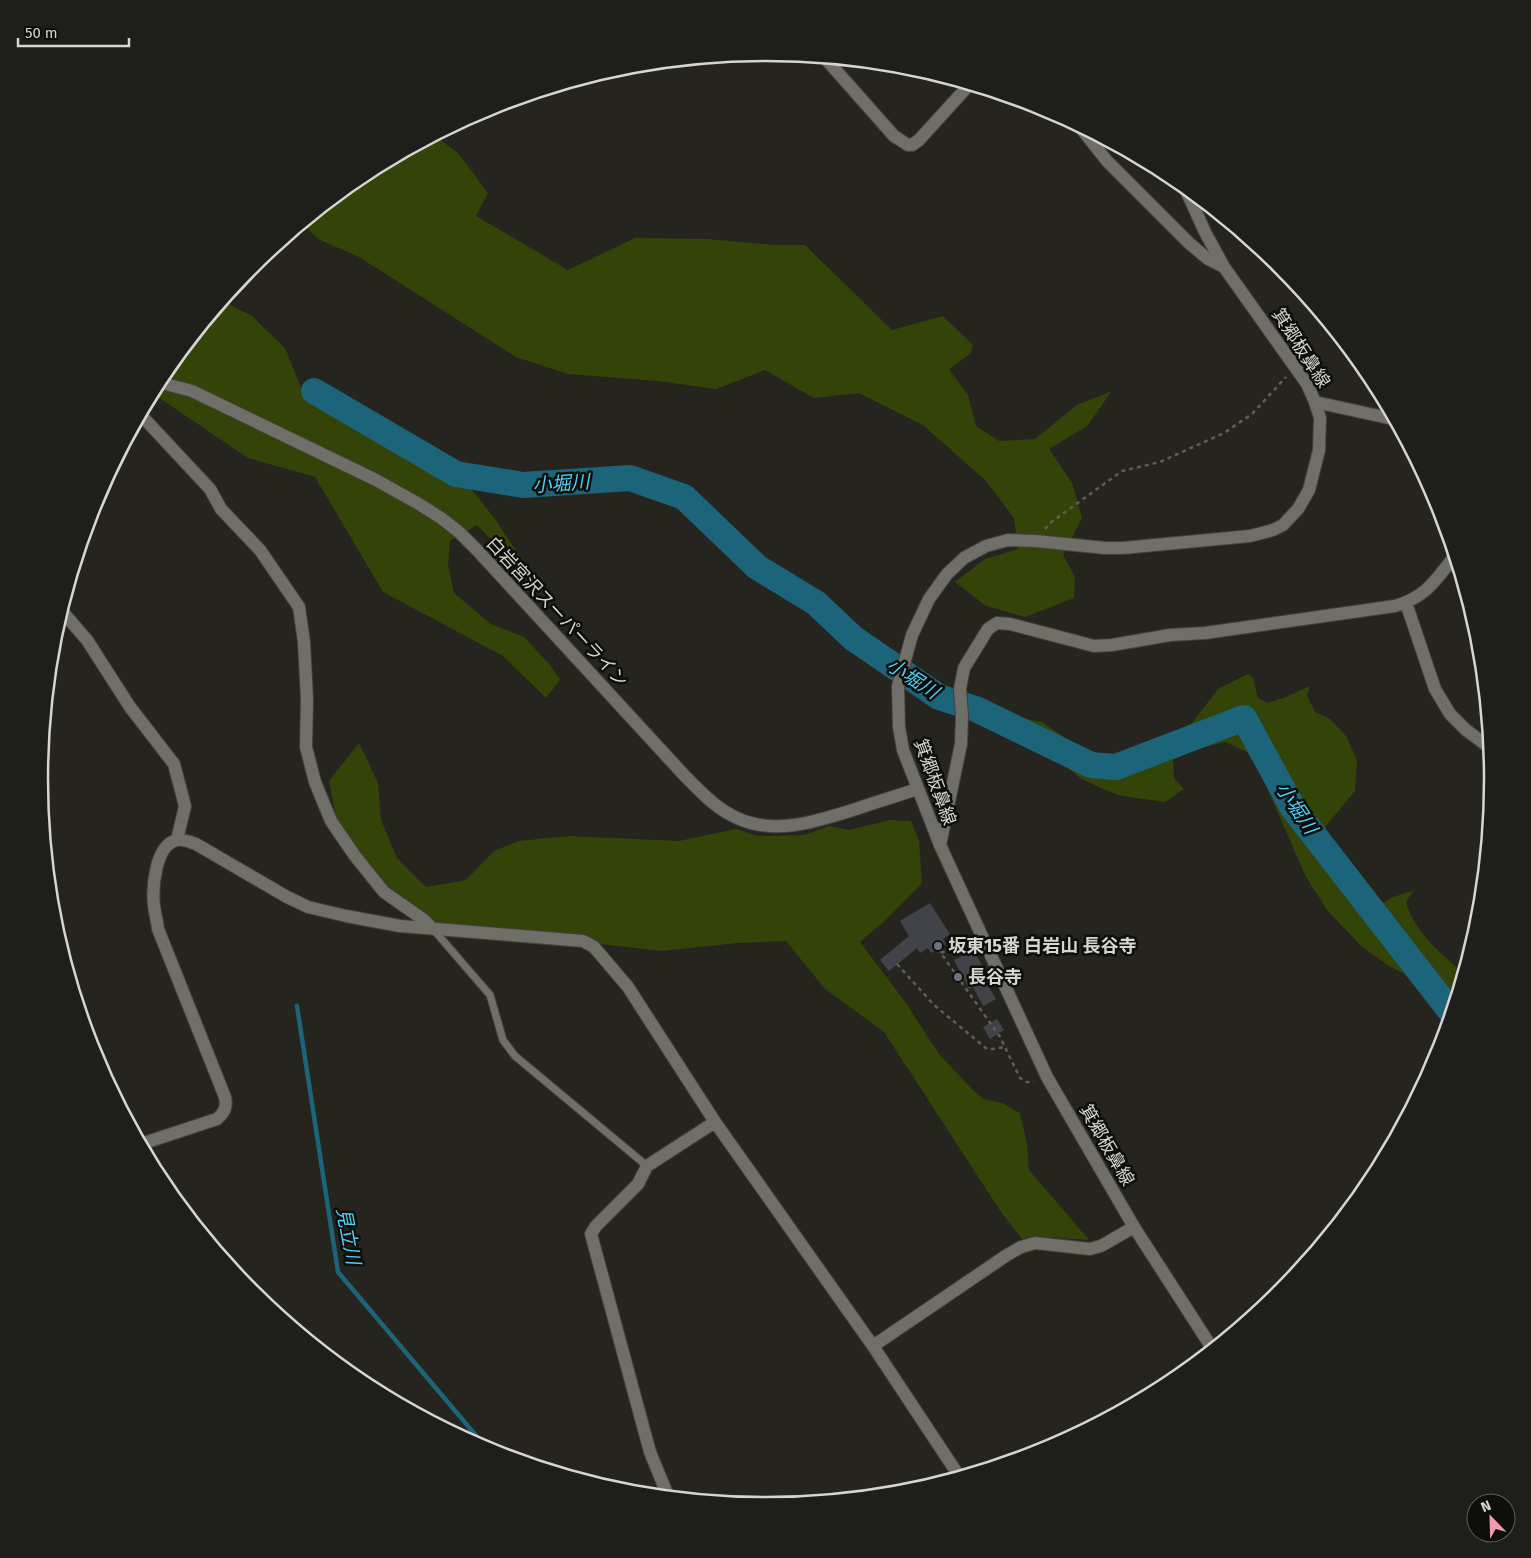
<svg xmlns="http://www.w3.org/2000/svg" width="1531" height="1558" font-family="'Fira Sans','Noto Sans JP',sans-serif">
  <rect width="100%" height="100%" fill="#26241f"/>
  <path fill="#344308" d="M 435,136 L 458,153 L 488,193 L 476,216 L 568,270 L 635,238 L 707,239 L 775,245 L 805,245 L 892,330 L 943,316 L 973,345 L 970,354 L 949,369 L 968,395 L 976,426 L 999,441 L 1035,439 L 1077,405 L 1112,391 L 1087,426 L 1049,449 L 1072,483 L 1082,518 L 1063,555 L 1075,577 L 1074,598 L 1025,617 L 986,606 L 955,582 L 985,559 L 1018,549 L 1014,518 L 986,481 L 923,425 L 859,393 L 814,398 L 765,370 L 716,389 L 658,381 L 568,374 L 516,357 L 359,257 L 318,239 L 302,224 L 362,175 Z
    M 223,301 L 252,316 L 285,348 L 304,395 L 472,490 L 495,519 L 550,602 L 477,525 L 450,541 L 448,565 L 454,593 L 491,624 L 524,637 L 550,665 L 560,680 L 546,698 L 503,656 L 383,592 L 315,477 L 248,458 L 152,393 L 161,375 Z
    M 1248,674 L 1253,678 L 1258,698 L 1268,703 L 1286,697 L 1310,686 L 1307,696 L 1315,712 L 1330,719 L 1346,736 L 1357,760 L 1355,791 L 1325,827 L 1372,909 L 1391,898 L 1414,890 L 1406,902 C 1415,933 1440,952 1463,973 L 1452,1009 L 1433,989 L 1389,966 L 1362,947 L 1327,910 L 1306,877 L 1260,772 L 1247,752 L 1225,742 L 1197,749 L 1173,760 L 1174,778 L 1184,789 L 1165,802 L 1122,796 L 1105,790 L 1080,778 L 1065,765 L 1032,750 L 1015,740 L 996,732 L 988,726 L 987,718 L 1000,713 L 1003,715 L 1042,722 L 1087,753 L 1113,759 L 1178,734 L 1191,724 L 1219,688 Z
    M 359,743 L 378,783 L 381,820 L 397,858 L 426,887 L 466,880 L 494,851 L 519,841 L 569,836 L 679,841 L 736,829 L 758,836 L 805,835 L 829,826 L 849,830 L 890,820 L 911,821 L 919,841 L 922,883 L 880,925 L 860,942 L 906,1003 L 939,1054 L 972,1089 L 983,1099 L 1002,1103 L 1020,1113 L 1027,1144 L 1029,1170 L 1089,1240 L 1034,1236 L 1022,1239 L 1001,1212 L 884,1032 L 825,989 L 786,941 L 737,943 L 662,951 L 599,944 L 585,935 L 436,924 L 392,890 L 361,854 L 336,818 L 329,781 Z"/>
  <g fill="none" stroke-linecap="round" stroke-linejoin="round">
    <path stroke="#1b6479" stroke-width="4.5" d="M 297,1006 L 338,1272 L 489,1451"/>
    <path stroke="#1b6479" stroke-width="26" d="M 314,391 L 456,474 L 523,485 L 630,478 L 684,497 L 757,567 L 816,603 L 853,638 L 939,697 L 976,709 L 1091,765 L 1116,767 L 1244,718 L 1293,808 L 1451,1012"/>
  </g>
  <path fill="#424348" d="M 930,903 L 950,934 L 943,939 L 946,944 L 931,953 L 928,948 L 920,953 L 917,948 L 889,971 L 880,960 L 909,936 L 900,921 Z
    M 974,950 L 989,979 L 985,981 L 996,999 L 983,1006 L 973,987 L 969,989 L 954,960 Z
    M 997,1019 L 1004,1030 L 990,1039 L 983,1027 Z"/>
  <g fill="none" stroke-linecap="round" stroke-linejoin="round">
    <defs>
      <path id="service" d="M 433,929 L 490,995 L 503,1040 L 515,1056 L 647,1166"/>
      <path id="minor" d="M 825,58 L 894,136 L 908,145 L 912,145 L 919,140 L 969,85
        M 1080,127 L 1107,161 L 1189,243 L 1208,259 L 1224,267
        M 1315,402 L 1393,419
        M 140,414 L 210,489 L 221,509 L 260,550 L 299,607 L 304,642 L 307,699 L 306,747 L 315,782 L 331,821 L 355,856 L 384,892 L 424,920 L 433,929
        M 1406,603 L 1435,689 L 1450,714 L 1466,730 L 1489,747
        M 61,610 L 87,640 L 130,707 L 174,764 L 185,806 L 177,840
        M 940,845 L 961,744 L 962,716 L 960,689 L 964,668 L 988,629 L 997,623 L 1010,624 L 1094,646 L 1112,645 L 1170,635 L 1205,633 L 1395,606 C 1426,597 1435,581 1454,557
        M 141,1144 L 217,1119 C 225,1112 227,1107 225,1097 L 158,929 C 157,921 155,913 154,906 C 152,888 155,845 177,840 C 183,839 190,842 196,844 L 287,897 L 308,907 L 346,916 L 400,926 L 583,941 L 594,947 L 628,987 L 715,1122 L 873,1346 L 959,1476
        M 873,1346 L 1007,1255 L 1021,1247 L 1035,1243 L 1090,1249 L 1101,1246 L 1134,1227
        M 668,1496 L 650,1452 L 591,1234 L 596,1226 L 638,1184 L 647,1166 L 715,1122"/>
      <path id="tertiary" d="M 158,382 L 192,391 L 376,480 L 419,504 L 441,518 L 459,532 L 477,550 L 684,775 C 700,791 716,809 737,818 C 776,836 817,821 856,809 C 876,802 897,796 917,789"/>
      <path id="secondary" d="M 1185,188 L 1205,232 L 1224,267 L 1307,384 L 1315,402 L 1320,418 L 1319,450 L 1309,490 L 1298,509 L 1283,525 L 1273,530 L 1250,536 L 1123,548 L 1105,548 L 1036,541 L 1008,540 L 986,546 L 964,558 L 947,574 L 929,599 L 912,635 L 898,686 L 899,727 L 903,750 L 940,845 L 1047,1077 L 1134,1227 L 1212,1348"/>
    </defs>
    <use href="#service" stroke="#43413d" stroke-width="9"/>
    <use href="#minor" stroke="#43413d" stroke-width="14"/>
    <use href="#tertiary" stroke="#43413d" stroke-width="14"/>
    <use href="#secondary" stroke="#43413d" stroke-width="14"/>
    <path stroke="#5f5d59" stroke-width="2.5" stroke-dasharray="4 4" stroke-linecap="butt" d="M 1045,529 L 1050,523 L 1122,471 L 1160,462 L 1224,433 L 1252,414 L 1286,377
      M 938,949 L 1000,1037 L 1020,1078 L 1026,1082 L 1034,1082
      M 941,953 L 969,940
      M 897,964 L 934,1005 L 987,1049 L 994,1049 L 1004,1047"/>
    <use href="#service" stroke="#706e68" stroke-width="7"/>
    <use href="#minor" stroke="#706e68" stroke-width="12"/>
    <use href="#tertiary" stroke="#706e68" stroke-width="12"/>
    <use href="#secondary" stroke="#706e68" stroke-width="12"/>
  </g>
  <g fill="#6b7280" stroke="#0e0e0b" stroke-width="2">
    <circle cx="938" cy="946" r="5"/>
    <circle cx="958" cy="977" r="5"/>
  </g>
  <g text-anchor="middle" stroke-width="5" stroke-linejoin="round" paint-order="stroke">
    <g font-size="18" fill="#d6d5d1" stroke="#0e0e0b">
      <text transform="translate(1301 348) rotate(57)" y="6">箕郷板鼻線</text>
      <text transform="translate(557 612) rotate(47)" y="6">白岩宮沢スーパーライン</text>
      <text transform="translate(935 782) rotate(70)" y="6">箕郷板鼻線</text>
      <text transform="translate(1107 1145) rotate(60)" y="6">箕郷板鼻線</text>
    </g>
    <g font-size="18" font-weight="bold" fill="#d6d5d1" stroke="#0e0e0b" text-anchor="start">
      <text x="948" y="952">坂東15番 白岩山 長谷寺</text>
      <text x="968" y="983">長谷寺</text>
    </g>
    <g font-size="19" font-style="italic" fill="#4ed3fa" stroke="#0e0e0b">
      <text transform="translate(561 483) rotate(-4)" y="7">小堀川</text>
      <text transform="translate(913 678) rotate(33)" y="7">小堀川</text>
      <text transform="translate(1297 808) rotate(56)" y="7">小堀川</text>
      <text transform="translate(349 1236) rotate(79)" y="7">見立川</text>
    </g>
  </g>
  <path d="M0 0H1531V1558H0ZM48 779a718 718 0 1 1 1436 0a718 718 0 1 1-1436 0Z" fill="#1e1e1b" fill-rule="evenodd"/>
  <path fill="none" stroke="#d6d5d1" stroke-width="2.5" d="M48 779a718 718 0 1 1 1436 0a718 718 0 1 1-1436 0Z"/>
  <g transform="translate(1491 1518) rotate(337)"><circle r="24" fill="#0e0e0b" stroke="#5e5e5a"/>
  <path d="M0-4L9 19L0 12L-9 19Z" fill="#f29aad"/>
  <text y="-8" font-size="14" font-weight="bold" text-anchor="middle" fill="#d6d5d1">N</text>
  </g>
  <path d="M18 38v8h111v-8" fill="none" stroke="#d6d5d1" stroke-width="2.5"/>
  <text x="25" y="38" font-size="15" fill="#d6d5d1" stroke="#0e0e0b" stroke-width="4" paint-order="stroke">50 m</text>
</svg>
